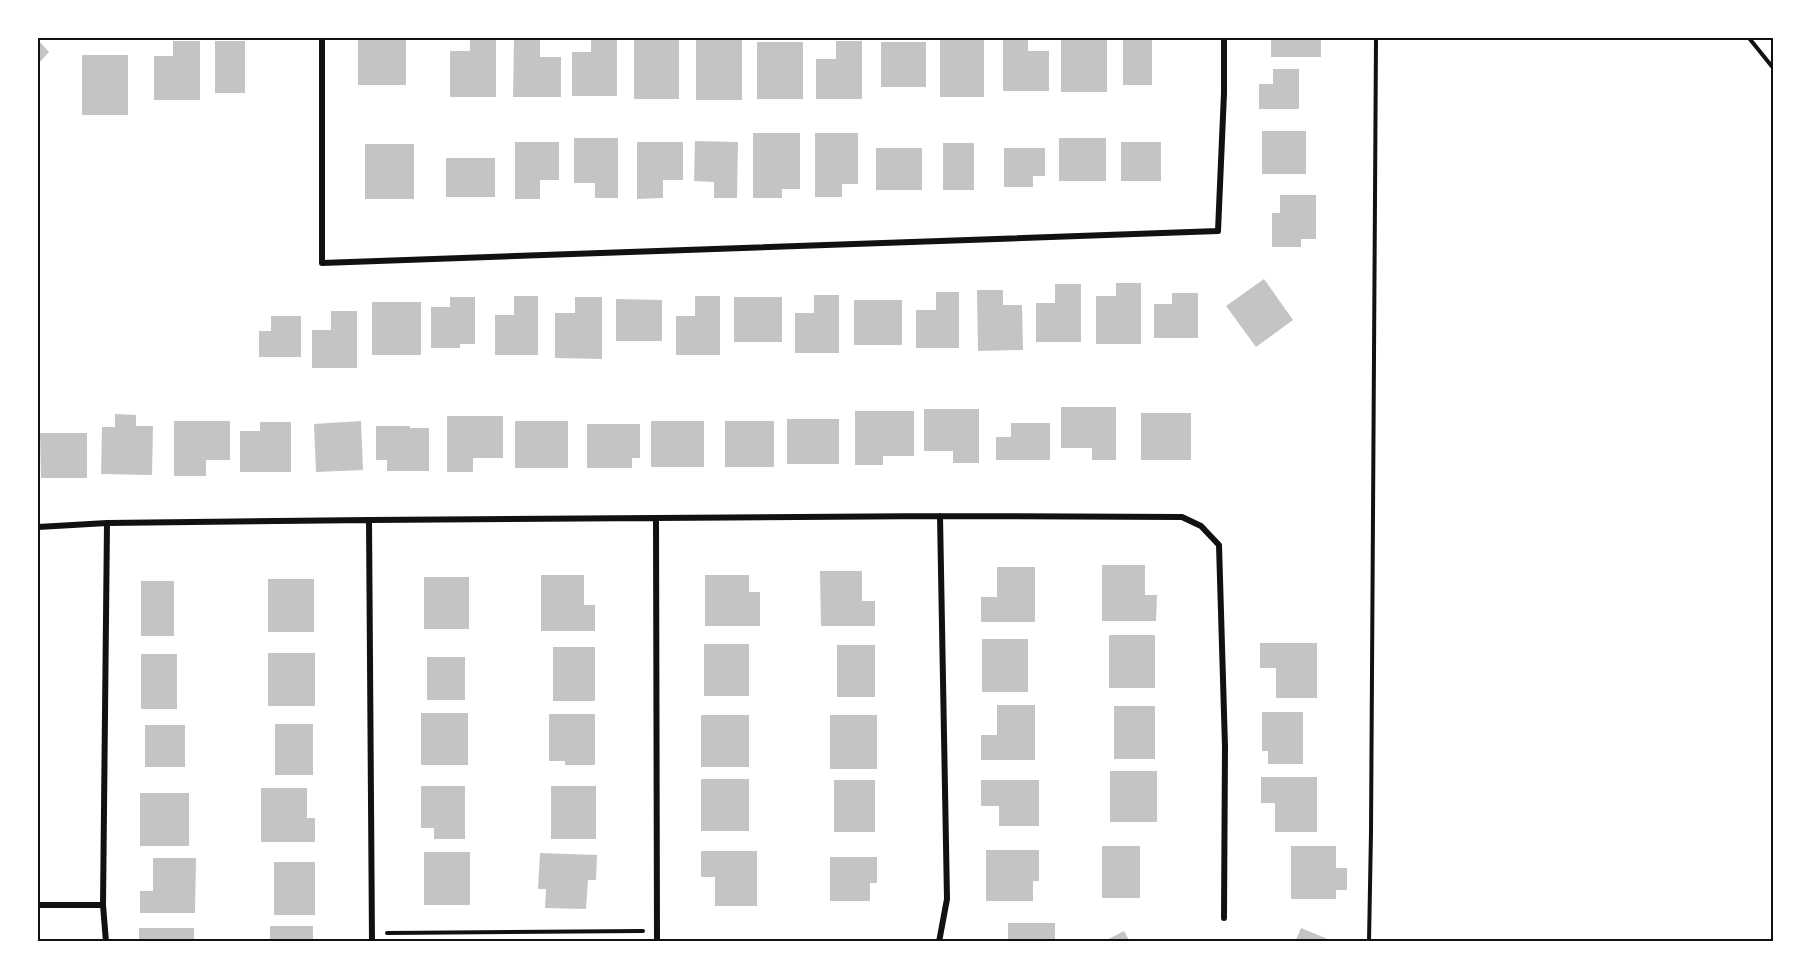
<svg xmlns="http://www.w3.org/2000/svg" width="1811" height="979" font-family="Cabin,sans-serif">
  <rect width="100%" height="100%" fill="#fff"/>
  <path fill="#c4c4c4" d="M 1003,38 L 1028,38 L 1028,51 L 1049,51 L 1049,91 L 1003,91 Z
    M 1061,38 L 1107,38 L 1107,92 L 1061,92 Z
    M 1123,38 L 1152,38 L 1152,85 L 1123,85 Z
    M 1271,38 L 1321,38 L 1321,57 L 1271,57 Z
    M 358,39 L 406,39 L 406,85 L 358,85 Z
    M 470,39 L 496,39 L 496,97 L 450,97 L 450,51 L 470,51 Z
    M 591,39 L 617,39 L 617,96 L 572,96 L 572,52 L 591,52 Z
    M 696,39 L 742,39 L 742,100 L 696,100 Z
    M 940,39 L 984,39 L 984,97 L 940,97 Z
    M 38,40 L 49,52 L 38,64 Z
    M 514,40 L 540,40 L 540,57 L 561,57 L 561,97 L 513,97 Z
    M 634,40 L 679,40 L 679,99 L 634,99 Z
    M 173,41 L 200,41 L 200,100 L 154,100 L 154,56 L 173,56 Z
    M 215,41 L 245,41 L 245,93 L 215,93 Z
    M 836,41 L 862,41 L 862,99 L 816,99 L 816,59 L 836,59 Z
    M 757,42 L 803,42 L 803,99 L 757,99 Z
    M 881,42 L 926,42 L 926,87 L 881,87 Z
    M 82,55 L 128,55 L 128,115 L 82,115 Z
    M 1273,69 L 1299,69 L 1299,109 L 1259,109 L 1259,84 L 1273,84 Z
    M 1262,131 L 1306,131 L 1306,174 L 1262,174 Z
    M 753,133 L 800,133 L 800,189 L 782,189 L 782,198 L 753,198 Z
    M 815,133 L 858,133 L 858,184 L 842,184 L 842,197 L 815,197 Z
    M 574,138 L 618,138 L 618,198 L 595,198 L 595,183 L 574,183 Z
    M 1059,138 L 1106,138 L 1106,181 L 1059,181 Z
    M 695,141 L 738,142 L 737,198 L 714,198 L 714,182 L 694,181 Z
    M 515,142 L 559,142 L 559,180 L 540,180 L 540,199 L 515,199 Z
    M 637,142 L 683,142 L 683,180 L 663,180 L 663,198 L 637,199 Z
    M 1121,142 L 1161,142 L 1161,181 L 1121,181 Z
    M 943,143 L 974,143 L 974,190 L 943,190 Z
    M 365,144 L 414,144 L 414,199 L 365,199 Z
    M 876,148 L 922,148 L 922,190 L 876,190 Z
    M 1004,148 L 1045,148 L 1045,176 L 1033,176 L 1033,187 L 1004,187 Z
    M 446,158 L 495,158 L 495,197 L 446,197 Z
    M 1280,195 L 1316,195 L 1316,239 L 1301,239 L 1301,247 L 1272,247 L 1272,213 L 1280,213 Z
    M 1264,279 L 1293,320 L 1256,347 L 1226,306 Z
    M 1116,283 L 1141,283 L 1141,344 L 1096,344 L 1096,296 L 1116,296 Z
    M 1055,284 L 1081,284 L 1081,342 L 1036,342 L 1036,303 L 1055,303 Z
    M 977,290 L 1003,290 L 1003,305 L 1022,305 L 1023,350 L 978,351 Z
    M 936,292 L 959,292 L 959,348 L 916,348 L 916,310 L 936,310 Z
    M 1172,293 L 1198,293 L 1198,338 L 1154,338 L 1154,304 L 1172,304 Z
    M 814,295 L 839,295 L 839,353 L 795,353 L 795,313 L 814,313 Z
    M 514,296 L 538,296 L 538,355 L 495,355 L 495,315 L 514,315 Z
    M 695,296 L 720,296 L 720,355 L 676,355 L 676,316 L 695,316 Z
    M 450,297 L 475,297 L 475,344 L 460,344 L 460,348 L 431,348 L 431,307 L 450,307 Z
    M 575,297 L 602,297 L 602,359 L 555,358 L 555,313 L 575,313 Z
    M 734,297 L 782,297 L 782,342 L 734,342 Z
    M 616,299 L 662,300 L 662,341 L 616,341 Z
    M 854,300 L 902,300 L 902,345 L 854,345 Z
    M 372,302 L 421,302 L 421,355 L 372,355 Z
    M 331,311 L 357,311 L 357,368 L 312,368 L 312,330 L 331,330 Z
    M 271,316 L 301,316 L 301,357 L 259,357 L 259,331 L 271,331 Z
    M 1061,407 L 1116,407 L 1116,460 L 1092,460 L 1092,448 L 1061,448 Z
    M 924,409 L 979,409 L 979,463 L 953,463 L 953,451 L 924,451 Z
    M 855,411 L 914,411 L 914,456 L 883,456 L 883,465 L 855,465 Z
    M 1141,413 L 1191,413 L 1191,460 L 1141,460 Z
    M 115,414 L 136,415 L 136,426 L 153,426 L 152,475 L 101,474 L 102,427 L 115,427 Z
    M 447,416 L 503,416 L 503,458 L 473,458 L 473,472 L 447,472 Z
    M 787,419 L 839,419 L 839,464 L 787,464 Z
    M 174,421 L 230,421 L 230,460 L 206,460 L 206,476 L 174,476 Z
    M 361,421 L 363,470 L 316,472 L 314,424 Z
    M 515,421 L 568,421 L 568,468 L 515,468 Z
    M 651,421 L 704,421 L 704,467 L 651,467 Z
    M 725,421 L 774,421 L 774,467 L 725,467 Z
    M 260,422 L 291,422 L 291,472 L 240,472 L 240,431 L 260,431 Z
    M 1011,423 L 1050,423 L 1050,460 L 996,460 L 996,437 L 1011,437 Z
    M 587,424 L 640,424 L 640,458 L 632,458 L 632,468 L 587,468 Z
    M 376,426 L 410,426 L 410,428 L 429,428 L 429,471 L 387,471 L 387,460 L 376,460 Z
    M 40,433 L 87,433 L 87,478 L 41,478 Z
    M 1102,565 L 1145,565 L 1145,595 L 1157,595 L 1156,621 L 1102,621 Z
    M 997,567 L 1035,567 L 1035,622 L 981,622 L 981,597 L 997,597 Z
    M 820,571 L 862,571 L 862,601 L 875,601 L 875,626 L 821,626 Z
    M 541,575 L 584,575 L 584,605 L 595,605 L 595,631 L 541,631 Z
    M 705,575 L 749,575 L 749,592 L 760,592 L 760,626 L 705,626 Z
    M 424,577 L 469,577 L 469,629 L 424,629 Z
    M 268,579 L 314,579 L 314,632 L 268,632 Z
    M 141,581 L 174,581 L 174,636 L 141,636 Z
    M 1109,635 L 1155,635 L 1155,688 L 1109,688 Z
    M 982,639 L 1028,639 L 1028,692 L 982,692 Z
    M 1260,643 L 1317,643 L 1317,698 L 1276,698 L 1276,668 L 1260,668 Z
    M 704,644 L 749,644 L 749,696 L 704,696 Z
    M 837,645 L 875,645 L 875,697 L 837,697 Z
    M 553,647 L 595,647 L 595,701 L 553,701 Z
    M 268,653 L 315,653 L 315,706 L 268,706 Z
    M 141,654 L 177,654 L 177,709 L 141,709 Z
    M 427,657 L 465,657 L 465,700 L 427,700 Z
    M 997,705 L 1035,705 L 1035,760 L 981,760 L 981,735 L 997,735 Z
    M 1114,706 L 1155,706 L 1155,759 L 1114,759 Z
    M 1262,712 L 1303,712 L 1303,764 L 1268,764 L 1268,751 L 1262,751 Z
    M 421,713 L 468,713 L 468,765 L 421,765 Z
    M 549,714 L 595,714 L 595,765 L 565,765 L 565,761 L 549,761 Z
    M 701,715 L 749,715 L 749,767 L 701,767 Z
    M 830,715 L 877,715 L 877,769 L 830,769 Z
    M 275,724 L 313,724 L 313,775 L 275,775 Z
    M 145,725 L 185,725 L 185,767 L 145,767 Z
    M 1110,771 L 1157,771 L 1157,822 L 1110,822 Z
    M 1261,777 L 1317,777 L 1317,832 L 1275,832 L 1275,803 L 1261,803 Z
    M 701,779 L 749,779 L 749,831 L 701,831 Z
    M 834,780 L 875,780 L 875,832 L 834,832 Z
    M 981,780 L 1039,780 L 1039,826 L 999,826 L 999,806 L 981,806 Z
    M 421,786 L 465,786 L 465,839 L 434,839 L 434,828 L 421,828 Z
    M 551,786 L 596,786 L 596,839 L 551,839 Z
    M 261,788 L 307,788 L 307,818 L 315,818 L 315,842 L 261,842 Z
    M 140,793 L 189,793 L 189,846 L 140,846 Z
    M 1102,846 L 1140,846 L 1140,898 L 1102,898 Z
    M 1291,846 L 1336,846 L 1336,868 L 1347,868 L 1347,890 L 1336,890 L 1336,899 L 1291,899 Z
    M 986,850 L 1039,850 L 1039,881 L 1033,881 L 1033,901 L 986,901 Z
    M 701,851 L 757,851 L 757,906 L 715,906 L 715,877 L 701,877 Z
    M 424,852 L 470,852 L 470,905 L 424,905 Z
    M 540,853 L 597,855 L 596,880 L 588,880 L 586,909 L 545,908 L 546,889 L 538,889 Z
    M 830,857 L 877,857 L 877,883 L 870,883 L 870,901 L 830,901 Z
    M 153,858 L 196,858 L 195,913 L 140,913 L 140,891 L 153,891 Z
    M 274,862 L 315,862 L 315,915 L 274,915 Z
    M 1008,923 L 1055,923 L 1055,942 L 1008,942 Z
    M 270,926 L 313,926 L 313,942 L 270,942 Z
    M 139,928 L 194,928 L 194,942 L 139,942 Z
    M 1301,928 L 1330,940 L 1329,942 L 1295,942 Z
    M 1124,931 L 1130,942 L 1103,942 Z"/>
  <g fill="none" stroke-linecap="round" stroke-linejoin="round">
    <path stroke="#111" stroke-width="4" d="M 1749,38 L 1774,69
      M 387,933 L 643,931
      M 1369,942 L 1371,832 L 1376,38"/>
    <path stroke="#111" stroke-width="6" d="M 322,38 L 322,263 L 1218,231 L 1224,93 L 1224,38
      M 656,518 L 657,942
      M 369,520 L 372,942
      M 38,527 L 107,523 L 369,520 L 940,516 L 1182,517 L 1201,526 L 1219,545 L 1225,747 L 1224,918
      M 38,905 L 103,905
      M 106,942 L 103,905 L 107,523
      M 939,942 L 947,899 L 940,516"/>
  </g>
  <rect width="1811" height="979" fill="none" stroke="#ffffff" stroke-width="78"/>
  <rect x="39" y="39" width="1733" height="901" fill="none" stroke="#111" stroke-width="2"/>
</svg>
